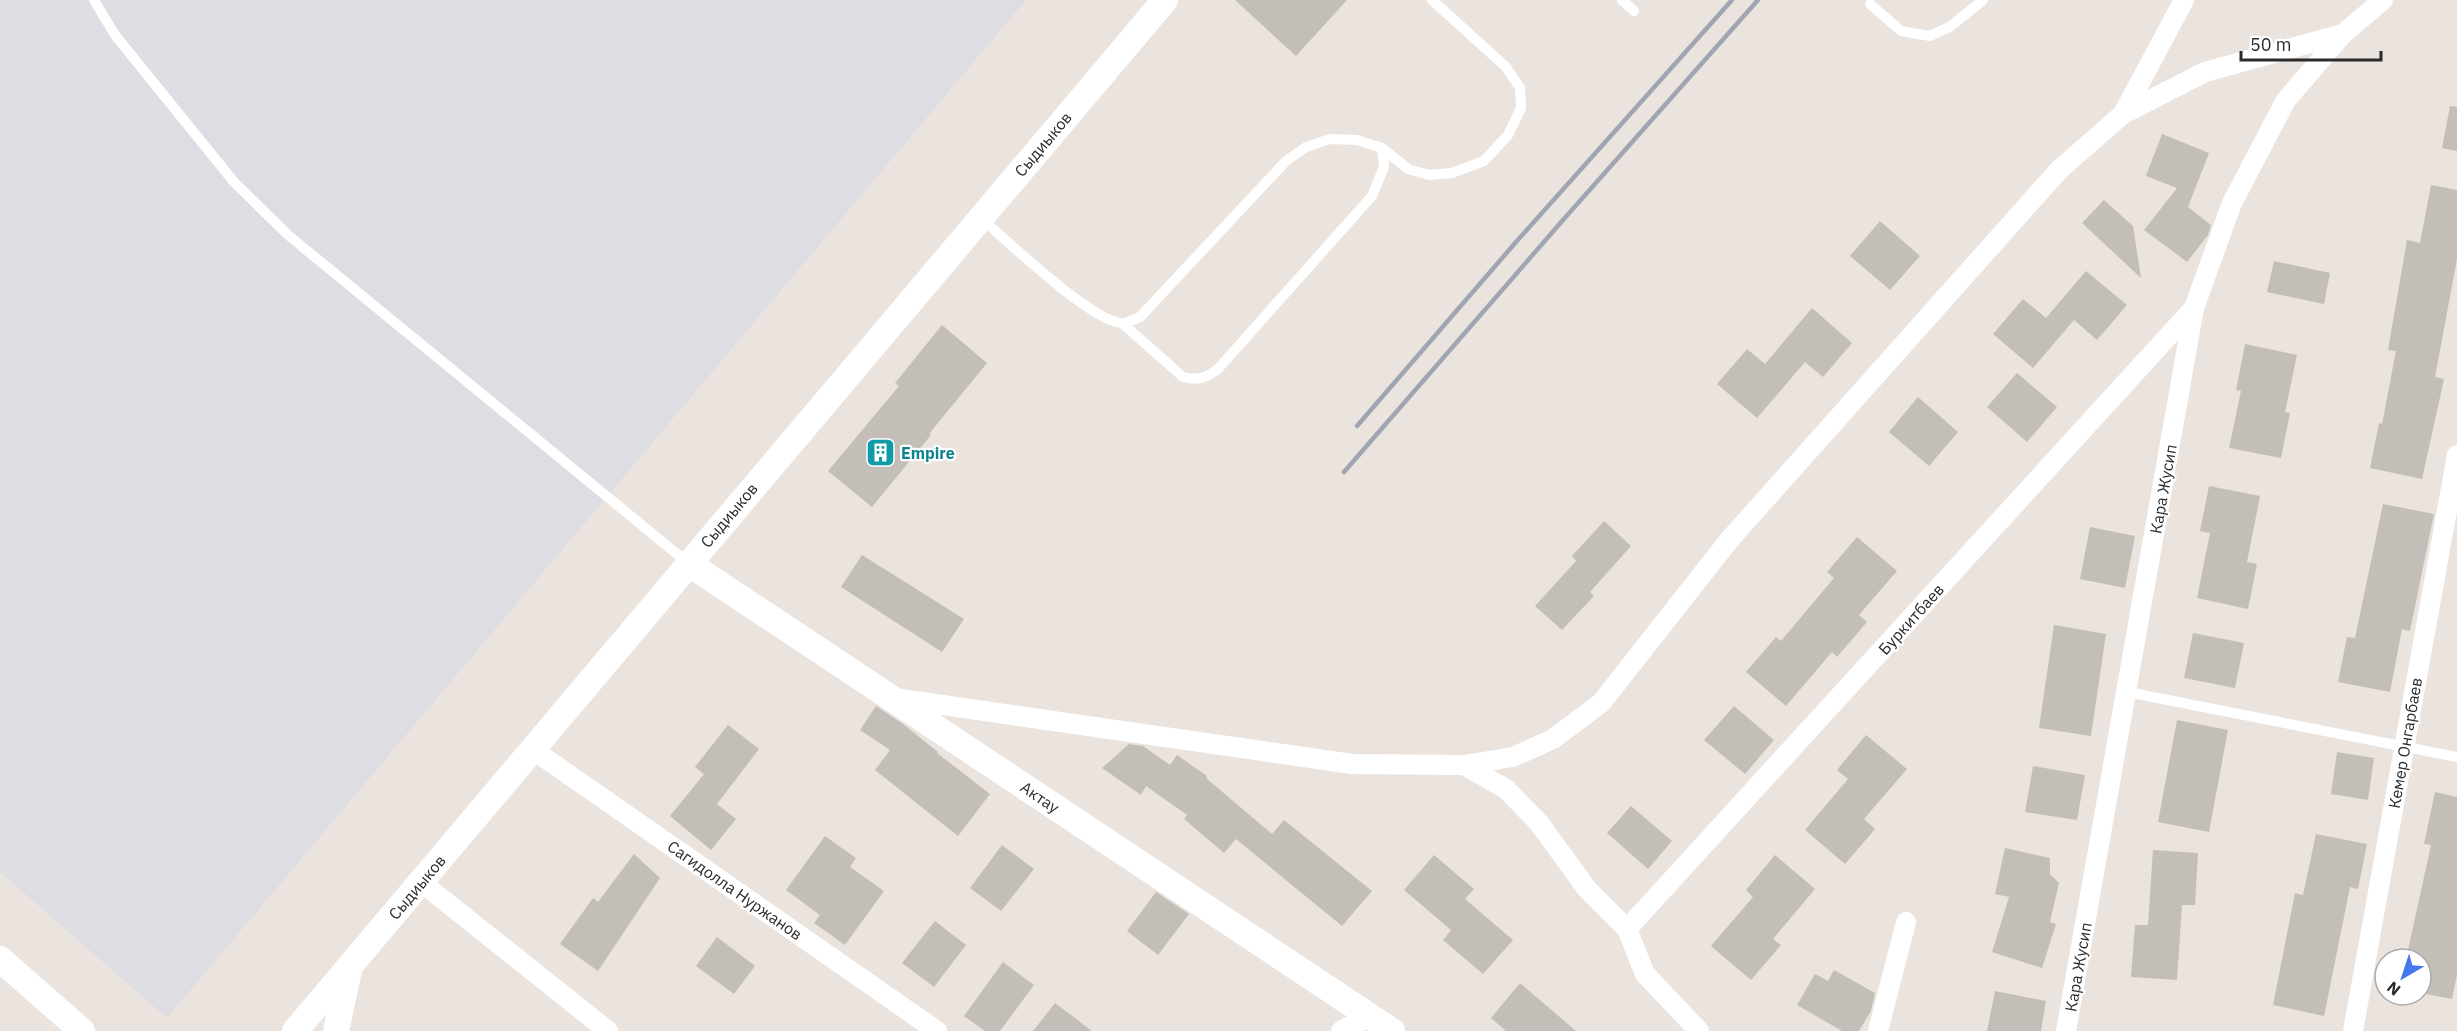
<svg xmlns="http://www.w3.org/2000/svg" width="2457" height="1031" font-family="'IBM Plex Sans',sans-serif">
  <rect width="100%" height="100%" fill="#ebe3dd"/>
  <path fill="#dedde4" d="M 0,0 L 1026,0 L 167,1018 L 0,872 Z"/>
  <path fill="#c4beb8" d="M 1235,0 L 1347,0 L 1296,56 Z
    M 2450,106 L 2457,107 L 2457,151 L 2442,148 Z
    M 2162,134 L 2209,153 L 2188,207 L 2211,225 L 2208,235 L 2187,262 L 2144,230 L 2177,188 L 2146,176 Z
    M 2431,185 L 2457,190 L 2457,259 L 2435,377 L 2444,379 L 2422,479 L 2370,468 L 2379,423 L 2382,424 L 2396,351 L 2388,350 L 2407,240 L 2420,243 Z
    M 2104,200 L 2133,226 L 2141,278 L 2082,223 Z
    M 1880,221 L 1920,256 L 1890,290 L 1850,256 Z
    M 2274,261 L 2330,273 L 2324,304 L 2267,292 Z
    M 2086,271 L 2127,305 L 2097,340 L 2074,320 L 2033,368 L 1993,334 L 2023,299 L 2046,318 Z
    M 1812,308 L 1852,343 L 1823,377 L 1805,362 L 1757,418 L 1717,384 L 1747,349 L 1765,364 Z
    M 942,325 L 987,363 L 929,434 L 931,435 L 872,507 L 828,471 L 899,386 L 895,383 Z
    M 2245,344 L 2297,355 L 2285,412 L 2290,413 L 2281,458 L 2229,448 L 2241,391 L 2236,390 Z
    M 2017,373 L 2057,407 L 2027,442 L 1987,407 Z
    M 1918,397 L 1958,432 L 1929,466 L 1889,432 Z
    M 2209,486 L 2260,496 L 2247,562 L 2257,564 L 2248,609 L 2197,598 L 2210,533 L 2200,531 Z
    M 2383,504 L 2434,514 L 2410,631 L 2402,629 L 2390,692 L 2338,682 L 2347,637 L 2355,638 Z
    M 1604,521 L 1631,546 L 1590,592 L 1594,596 L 1562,630 L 1535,606 L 1576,561 L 1572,556 Z
    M 2090,527 L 2135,536 L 2125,588 L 2080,579 Z
    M 1857,537 L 1897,571 L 1859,615 L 1867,622 L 1837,657 L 1832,652 L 1786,706 L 1746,672 L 1776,637 L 1781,641 L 1834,578 L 1827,572 Z
    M 862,555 L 964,619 L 942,652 L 841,587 Z
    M 2054,625 L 2106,634 L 2091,736 L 2039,728 Z
    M 2193,633 L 2244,643 L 2235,688 L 2184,678 Z
    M 876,706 L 903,724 L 938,752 L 937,753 L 990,794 L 958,836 L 875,770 L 890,750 L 860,730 Z
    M 1734,706 L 1774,740 L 1745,774 L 1704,740 Z
    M 2177,720 L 2228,730 L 2209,832 L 2158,822 Z
    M 728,725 L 759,749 L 717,804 L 736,819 L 711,850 L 670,816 L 704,774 L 695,767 Z
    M 1866,735 L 1907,769 L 1864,819 L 1875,829 L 1845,864 L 1805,830 L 1848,779 L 1837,770 Z
    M 1129,744 L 1143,746 L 1170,765 L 1177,755 L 1207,776 L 1206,778 L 1272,834 L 1284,820 L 1372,891 L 1342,926 L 1236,839 L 1224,853 L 1184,819 L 1187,815 L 1146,786 L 1141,795 L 1102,768 Z
    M 2337,752 L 2374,758 L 2368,800 L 2331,794 Z
    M 2033,766 L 2085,775 L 2077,820 L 2025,812 Z
    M 2435,792 L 2457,797 L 2457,975 L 2452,999 L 2421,993 L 2421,959 L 2406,959 L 2431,845 L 2424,844 Z
    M 1631,806 L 1672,841 L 1648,869 L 1607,833 Z
    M 2316,834 L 2367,844 L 2358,889 L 2350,887 L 2324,1016 L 2273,1005 L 2295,893 L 2303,895 Z
    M 825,836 L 856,858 L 850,867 L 884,891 L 845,945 L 814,923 L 820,915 L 786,890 Z
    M 1002,845 L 1034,869 L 1001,911 L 970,888 Z
    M 2005,848 L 2050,858 L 2050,874 L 2059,883 L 2050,922 L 2056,924 L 2042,968 L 1992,952 L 2009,897 L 1995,894 Z
    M 2153,850 L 2198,853 L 2195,905 L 2182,905 L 2177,980 L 2131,977 L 2135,925 L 2148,925 Z
    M 634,854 L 660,878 L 598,971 L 560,944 L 593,898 L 598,902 Z
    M 1434,855 L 1474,889 L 1465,899 L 1513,940 L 1483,974 L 1443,940 L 1451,930 L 1404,890 Z
    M 1775,855 L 1815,889 L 1773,939 L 1781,945 L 1751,980 L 1711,946 L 1753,897 L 1746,890 Z
    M 1156,892 L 1189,914 L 1158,955 L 1127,931 Z
    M 935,921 L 966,945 L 934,987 L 902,963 Z
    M 717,937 L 755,966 L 734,994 L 696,966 Z
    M 1003,962 L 1034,985 L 1000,1031 L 985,1031 L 964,1016 Z
    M 1834,970 L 1875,993 L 1871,1011 L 1859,1031 L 1842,1031 L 1797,1005 L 1815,974 L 1828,981 Z
    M 1520,983 L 1576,1031 L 1506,1031 L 1491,1018 Z
    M 1995,991 L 2046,1001 L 2041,1031 L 1987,1031 Z
    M 1055,1003 L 1092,1031 L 1033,1031 Z"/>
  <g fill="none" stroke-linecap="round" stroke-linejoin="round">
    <path stroke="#fff" stroke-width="10" d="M 94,0 L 115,35 L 234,182 L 288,235 L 688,563
      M 1622,0 L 1634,11
      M 1870,4 L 1901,31 L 1930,36 L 1951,26 L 1983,0
      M 981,218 C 1006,240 1094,324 1123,323 C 1128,323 1135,319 1140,317 L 1286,161 L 1306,147 L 1330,139 L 1357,140 L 1382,148 L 1408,169 L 1429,175 L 1452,173 L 1484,161 L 1508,135 L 1521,108 L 1520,88 L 1506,67 L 1432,0
      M 1123,324 L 1183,377 C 1198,381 1206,378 1218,369 L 1372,196 L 1384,167 L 1382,148
      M 2127,692 L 2457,757"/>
    <path stroke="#fff" stroke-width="20" d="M 2123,114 L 2184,0
      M 894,698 L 1352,764 L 1464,765 L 1506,789 L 1539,823 L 1587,889 L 1627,929 L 1645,974 L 1699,1031
      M 532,749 L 937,1031
      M 1464,765 L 1513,757 L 1553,739 L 1601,703 L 1730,539 L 2059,170 L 2123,114 L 2205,72 L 2343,34
      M 421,882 L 608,1031
      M 1627,929 L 2194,308
      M 1341,1031 L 1370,1016
      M 1878,1031 L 1906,922
      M 2066,1031 L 2194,308 L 2232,203 L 2286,100 L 2343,34 L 2383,0
      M 2353,1031 L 2457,455"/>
    <path stroke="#fff" stroke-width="26" d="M 688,563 L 1392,1031
      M 0,959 L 82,1031
      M 295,1031 L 1165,0
      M 336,1031 L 349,970"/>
    <path stroke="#a0a5b3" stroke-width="4.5" d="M 1357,426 L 1516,242 L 1732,0
      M 1344,472 L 1563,220 L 1758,0"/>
  </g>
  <defs>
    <symbol id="building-square" viewBox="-11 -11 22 22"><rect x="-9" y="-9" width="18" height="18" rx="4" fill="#0f9aa8" stroke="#fff"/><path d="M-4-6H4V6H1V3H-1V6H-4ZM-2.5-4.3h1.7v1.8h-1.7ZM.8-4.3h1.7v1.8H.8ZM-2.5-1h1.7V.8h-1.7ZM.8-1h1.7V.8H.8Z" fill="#fff"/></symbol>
  </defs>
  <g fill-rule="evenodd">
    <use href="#building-square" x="864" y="436" width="33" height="33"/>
  </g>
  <g text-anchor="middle" stroke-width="4.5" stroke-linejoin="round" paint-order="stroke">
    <g font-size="16" fill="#2a2a2a" stroke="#fff">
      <text transform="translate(1043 144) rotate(-50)" y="6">Сыдиыков</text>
      <text transform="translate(2163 489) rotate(-80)" y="6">Кара Жусип</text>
      <text transform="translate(729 515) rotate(-50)" y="6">Сыдиыков</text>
      <text transform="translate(1911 619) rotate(-48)" y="6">Буркитбаев</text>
      <text transform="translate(2405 743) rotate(-80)" y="6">Кемер Онгарбаев</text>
      <text transform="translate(1040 797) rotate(34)" y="6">Актау</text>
      <text transform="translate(417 887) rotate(-50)" y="6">Сыдиыков</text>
      <text transform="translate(735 890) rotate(35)" y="6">Сагидолла Нуржанов</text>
      <text transform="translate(2078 967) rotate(-80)" y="6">Кара Жусип</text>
    </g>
    <g font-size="16" font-weight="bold" fill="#0d838f" stroke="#fff" text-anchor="start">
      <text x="901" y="459">Empire</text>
    </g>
  </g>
  <g transform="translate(2403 977) rotate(219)"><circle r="28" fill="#ffffff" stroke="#aaaaaa" stroke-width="1.5"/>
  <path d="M0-4.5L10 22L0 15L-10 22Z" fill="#4677ef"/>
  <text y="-9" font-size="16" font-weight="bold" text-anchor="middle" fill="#2a2a2a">N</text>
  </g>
  <path d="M2241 51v9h140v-9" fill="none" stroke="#2a2a2a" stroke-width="3"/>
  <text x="2250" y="51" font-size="18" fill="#2a2a2a" stroke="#ffffff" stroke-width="4.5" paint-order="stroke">50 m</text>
</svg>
